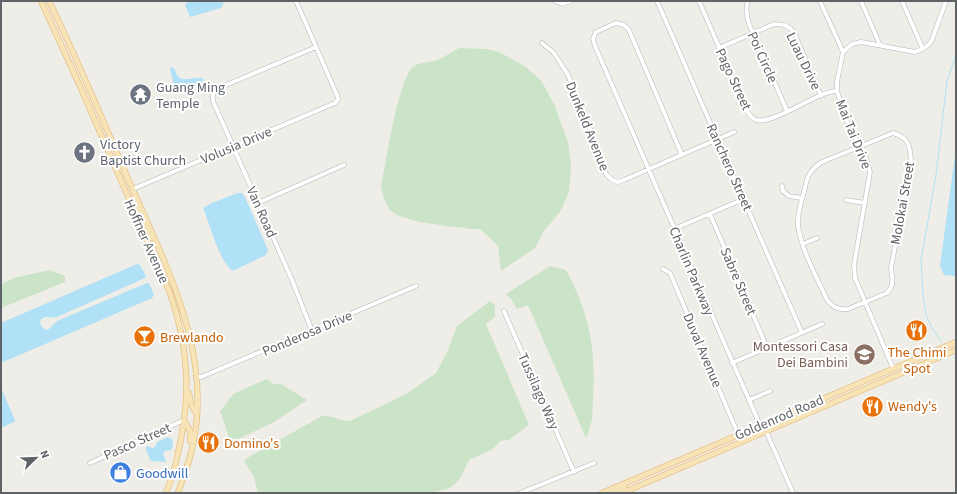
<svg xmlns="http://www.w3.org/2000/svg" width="957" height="494" font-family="'Source Sans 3',sans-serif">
  <rect width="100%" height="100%" fill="#efede8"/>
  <path fill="#cbe4c7" d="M 459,48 L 487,49 L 499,52 L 526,67 L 542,82 L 554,104 L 568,142 L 571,166 L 570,181 L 569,192 L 561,210 L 550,224 L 544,230 L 535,248 L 501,271 L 498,246 L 480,229 L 471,229 C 453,226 402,223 390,210 C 385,203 383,195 381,187 C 386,164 398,78 414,66 C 421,62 427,63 435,61 C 443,58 451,52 459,48 Z
    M 550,266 L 566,270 C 589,313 596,348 593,397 C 592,415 594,420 586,438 L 528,305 L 517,309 L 512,300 L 506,294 Z
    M 50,270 L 65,276 L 65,282 L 1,308 L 1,284 L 14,278 Z
    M 490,301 L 495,305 L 495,317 L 486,324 L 529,425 L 509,440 L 500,441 L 493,449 L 469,460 C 457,485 458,488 428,493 L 258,493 L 254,477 L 244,461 L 249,457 L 322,416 C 332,415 340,421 350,421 L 406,394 L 436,373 L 447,352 L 457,326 Z
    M 267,379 L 273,384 L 281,384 L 307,400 L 274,422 L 236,440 L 229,437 L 220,411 L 222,409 L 233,394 Z"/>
  <path fill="#b1e1f6" d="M 188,1 L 224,1 L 224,2 L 221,8 L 190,17 L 185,5 Z
    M 171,67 L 173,67 C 176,70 175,73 178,76 C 182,83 195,76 203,78 L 204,81 L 198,86 L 179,92 L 175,89 L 170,69 Z
    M 956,148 L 956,276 L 955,276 L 944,275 L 940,266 Z
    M 237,193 L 242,193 L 245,197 L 268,250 L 266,255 L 233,271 C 219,262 210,224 203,208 L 212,203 Z
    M 137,264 L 140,265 L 146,276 L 145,278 L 57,317 C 50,319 45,314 40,321 L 41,326 L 46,330 L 49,329 L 57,321 L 147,283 L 149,283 L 154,295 L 152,298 L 1,363 L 1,323 Z
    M 1,388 L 15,420 L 14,422 L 1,428 Z
    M 168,437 L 172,439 L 173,446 L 171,450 L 165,451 L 163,454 L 166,461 L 165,462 L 151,461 L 146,450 L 146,446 L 153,448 L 156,446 L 157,442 Z"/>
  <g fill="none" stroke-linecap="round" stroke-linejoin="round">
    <path stroke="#b1e1f6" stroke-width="1" d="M 941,341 L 932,328 L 926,315 L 923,296 L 921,260 L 936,175 L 947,81 L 956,55"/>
    <defs>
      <path id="minor" d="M 555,1 L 562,4 L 571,1
        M 657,1 L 802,333
        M 699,1 L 746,109 C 748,113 751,118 756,120 C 774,125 817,91 837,91
        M 748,1 C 745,9 747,16 749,24 L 787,111
        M 820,1 L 843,52
        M 861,1 L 880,45
        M 902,1 L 923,49
        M 542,43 L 554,53 L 568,75 L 599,151 L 606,174 L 612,180 L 618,182 L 624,180 L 734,132
        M 719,48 L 774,24 L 785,25 L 791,29 L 795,35 L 821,96
        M 893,133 C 909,138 910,145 911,161 L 891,268 C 892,278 895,285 887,293 L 848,309 C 838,310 833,307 827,300 C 817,277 801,250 798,225 C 797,215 801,202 804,192 C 807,177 809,170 822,162 Z
        M 682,155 L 629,30 L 624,25 L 616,23 L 596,32 L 593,39 L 595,46 L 760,425 L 766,431 L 793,493
        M 782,186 L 783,191 L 789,196 L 802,198
        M 133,189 L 335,103 L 338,99 L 337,95 L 296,1
        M 846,200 L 865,203
        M 258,203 L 344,165
        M 710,214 L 767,348
        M 674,229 L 744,199
        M 803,244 L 817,238
        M 663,269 L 670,273 L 738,434
        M 504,311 L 574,472
        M 312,331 L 292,280 L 213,101 C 212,95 213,92 219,88 L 316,47
        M 732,363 L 822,324
        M 893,368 L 855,278 L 854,265 L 870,172 L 866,158 L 859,146 L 846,119 L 837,91 L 837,82 L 843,52 L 852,44 L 861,42 L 915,52 C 923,49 928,47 932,40 L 946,1
        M 196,377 L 201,377 L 416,286
        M 749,400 L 770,391
        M 90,463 L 184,420
        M 520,493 L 594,463"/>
      <path id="major" d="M 41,1 L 79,84 L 170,293 C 190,350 191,400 177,458 C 175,470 170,482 166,493
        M 49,1 C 78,60 103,121 129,181 C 166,266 216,357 191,453 C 188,466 182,480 178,493
        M 129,200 L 133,201 L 135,203 L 149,236 L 153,238
        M 189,393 L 191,404 L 196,413
        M 184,420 L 190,431 L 190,441
        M 602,493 L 956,342
        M 614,493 L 622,490 L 626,483
        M 622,493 L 956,350"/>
    </defs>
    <use href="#minor" stroke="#b3b5b8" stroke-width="5"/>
    <use href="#major" stroke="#e2b26e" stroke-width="6"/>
    <use href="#minor" stroke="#fff" stroke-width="4"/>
    <use href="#major" stroke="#f6e3b6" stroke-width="5"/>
  </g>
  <defs>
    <symbol id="temple-disc" viewBox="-11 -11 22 22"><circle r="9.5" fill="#6b7280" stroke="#fff"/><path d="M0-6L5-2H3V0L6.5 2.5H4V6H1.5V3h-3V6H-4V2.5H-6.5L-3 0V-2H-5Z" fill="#fff"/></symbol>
    <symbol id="church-disc" viewBox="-11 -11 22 22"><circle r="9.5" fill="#6b7280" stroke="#fff"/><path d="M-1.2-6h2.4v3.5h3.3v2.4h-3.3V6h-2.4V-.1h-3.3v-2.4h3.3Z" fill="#fff"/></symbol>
    <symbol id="restaurant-disc" viewBox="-11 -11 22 22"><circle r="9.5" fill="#e8710a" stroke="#fff"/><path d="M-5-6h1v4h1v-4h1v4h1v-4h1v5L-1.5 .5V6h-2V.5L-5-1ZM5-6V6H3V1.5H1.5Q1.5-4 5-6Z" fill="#fff"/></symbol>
    <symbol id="bar-disc" viewBox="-11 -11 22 22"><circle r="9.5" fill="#e8710a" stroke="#fff"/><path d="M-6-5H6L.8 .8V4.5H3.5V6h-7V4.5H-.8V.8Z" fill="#fff"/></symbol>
    <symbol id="school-disc" viewBox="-11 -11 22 22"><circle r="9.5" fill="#8d6e63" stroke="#fff"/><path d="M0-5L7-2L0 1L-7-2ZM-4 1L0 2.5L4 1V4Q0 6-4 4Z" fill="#fff"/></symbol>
    <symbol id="shop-disc" viewBox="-11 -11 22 22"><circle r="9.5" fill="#3f7fe0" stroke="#fff"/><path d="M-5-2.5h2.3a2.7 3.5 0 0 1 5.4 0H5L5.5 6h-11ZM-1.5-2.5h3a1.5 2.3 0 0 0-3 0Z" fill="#fff"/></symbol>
  </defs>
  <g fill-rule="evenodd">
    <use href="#temple-disc" x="128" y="82" width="25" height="25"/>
    <use href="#church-disc" x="72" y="140" width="25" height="25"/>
    <use href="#restaurant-disc" x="904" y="318" width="25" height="25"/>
    <use href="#bar-disc" x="132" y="324" width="25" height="25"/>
    <use href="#school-disc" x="852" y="342" width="25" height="25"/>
    <use href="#restaurant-disc" x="860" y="394" width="25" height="25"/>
    <use href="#restaurant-disc" x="196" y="430" width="25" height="25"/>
    <use href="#shop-disc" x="108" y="460" width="25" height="25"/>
  </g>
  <g text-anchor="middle" stroke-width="4" stroke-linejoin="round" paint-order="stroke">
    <g font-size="14" fill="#5f6366" stroke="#fff">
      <text transform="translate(763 57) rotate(66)" y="5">Poi Circle</text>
      <text transform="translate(804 61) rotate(64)" y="5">Luau Drive</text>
      <text transform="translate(734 79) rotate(65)" y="5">Pago Street</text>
      <text transform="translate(588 126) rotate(68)" y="5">Dunkeld Avenue</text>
      <text transform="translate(854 134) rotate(68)" y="5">Mai Tai Drive</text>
      <text transform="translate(236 145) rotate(-23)" y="5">Volusia Drive</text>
      <text transform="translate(730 167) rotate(66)" y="5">Ranchero Street</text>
      <text transform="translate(902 203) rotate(-80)" y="5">Molokai Street</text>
      <text transform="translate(262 212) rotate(66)" y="5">Van Road</text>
      <text transform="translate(147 241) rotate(66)" y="5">Hoffner Avenue</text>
      <text transform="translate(692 271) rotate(67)" y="5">Charlin Parkway</text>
      <text transform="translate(739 281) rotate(67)" y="5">Sabre Street</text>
      <text transform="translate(307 333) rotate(-23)" y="5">Ponderosa Drive</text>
      <text transform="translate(703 350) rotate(67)" y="5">Duval Avenue</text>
      <text transform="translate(539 391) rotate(66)" y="5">Tussilago Way</text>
      <text transform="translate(779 417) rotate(-23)" y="5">Goldenrod Road</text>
      <text transform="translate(137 441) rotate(-24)" y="5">Pasco Street</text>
    </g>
    <g font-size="14" fill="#5b616d" stroke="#fff" text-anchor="start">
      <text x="156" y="92">Guang Ming<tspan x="156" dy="16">Temple</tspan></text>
      <text x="100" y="149">Victory<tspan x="100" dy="16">Baptist Church</tspan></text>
    </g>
    <g font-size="14" fill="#c56008" stroke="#fff" text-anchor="start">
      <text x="160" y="342">Brewlando</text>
      <text x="917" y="357" text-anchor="middle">The Chimi<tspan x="917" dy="16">Spot</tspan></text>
      <text x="888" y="411">Wendy's</text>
      <text x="224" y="448">Domino's</text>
    </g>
    <g font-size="14" fill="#785e54" stroke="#fff" text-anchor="end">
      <text x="848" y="351">Montessori Casa<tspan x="848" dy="16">Dei Bambini</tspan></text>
    </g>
    <g font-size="14" fill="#366cbe" stroke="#fff" text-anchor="start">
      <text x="136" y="478">Goodwill</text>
    </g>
  </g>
  <rect width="957" height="494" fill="none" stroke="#5f6366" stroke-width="4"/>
  <g transform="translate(36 458) rotate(67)" stroke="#ffffff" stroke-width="3" paint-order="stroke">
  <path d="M0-3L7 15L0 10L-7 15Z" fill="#5f6366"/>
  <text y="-6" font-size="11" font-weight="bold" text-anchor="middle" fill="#5f6366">N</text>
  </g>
</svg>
